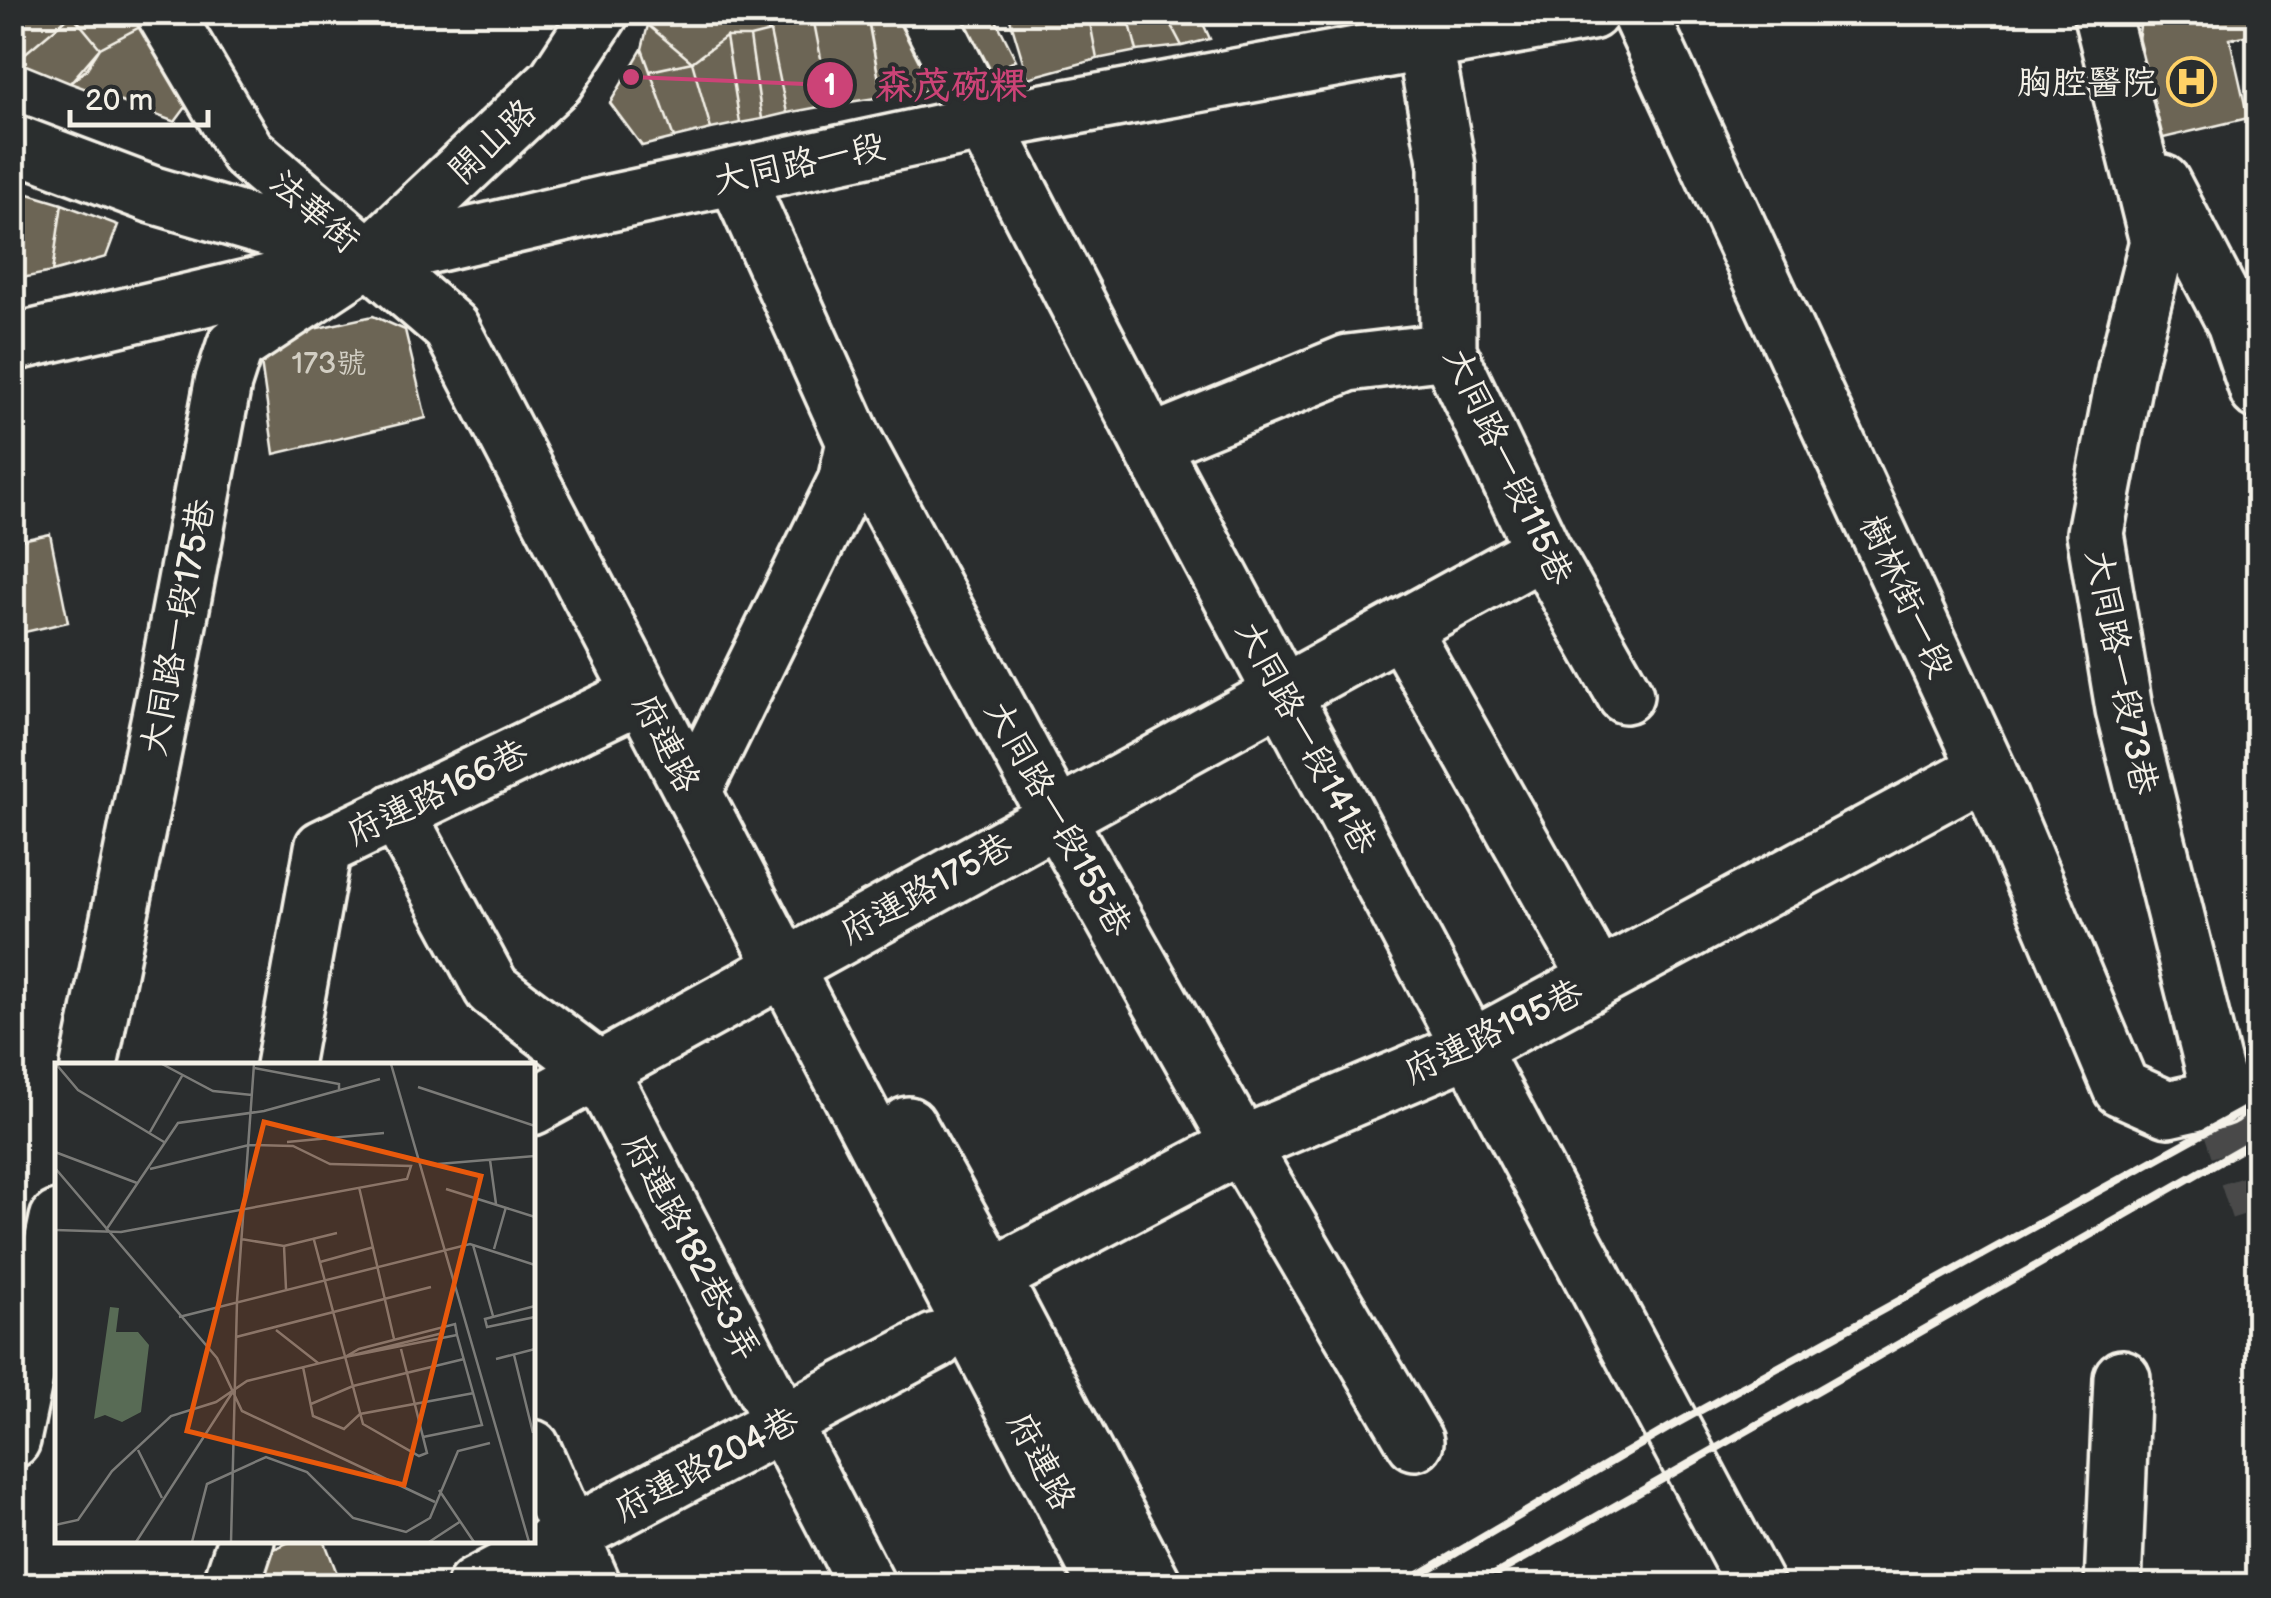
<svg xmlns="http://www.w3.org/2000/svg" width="2271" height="1598" font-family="'Balsamiq Sans','LXGW WenKai TC',sans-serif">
  <rect width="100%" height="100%" fill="#2a2d2e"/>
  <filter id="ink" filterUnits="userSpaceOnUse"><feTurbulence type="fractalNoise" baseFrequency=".01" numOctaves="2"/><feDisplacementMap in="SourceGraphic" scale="20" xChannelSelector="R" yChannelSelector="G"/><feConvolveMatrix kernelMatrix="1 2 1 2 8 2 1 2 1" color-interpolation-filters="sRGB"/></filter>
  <g filter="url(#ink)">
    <path fill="#6c6554" stroke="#f4f1e8" stroke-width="2.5" d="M 12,12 L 70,12 L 72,14 L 16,61 L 12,60 Z
      M 70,12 L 159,12 L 161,16 L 100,48 Z
      M 661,12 L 741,12 L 770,32 L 750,37 L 726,37 L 692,62 L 648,25 Z
      M 741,12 L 812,12 L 830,105 L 787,113 L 770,32 Z
      M 812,12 L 867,12 L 882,97 L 830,105 Z
      M 900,12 L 938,89 L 882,97 L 868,20 Z
      M 944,12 L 992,12 L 1016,60 L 978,80 Z
      M 1008,12 L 1088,12 L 1097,59 L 1028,78 Z
      M 1088,12 L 1127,12 L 1137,51 L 1097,59 Z
      M 1127,12 L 1164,12 L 1182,46 L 1137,51 Z
      M 1164,12 L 1198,12 L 1210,39 L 1182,46 Z
      M 2258,12 L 2258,33 L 2230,39 L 2248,118 L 2155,140 L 2137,46 L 2140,26 L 2154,13 Z
      M 72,14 L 100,48 L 86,70 L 70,83 L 16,61 Z
      M 161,16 L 198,91 L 175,122 L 70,83 L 100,48 Z
      M 648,25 L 692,62 L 650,71 L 642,49 Z
      M 770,32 L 787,113 L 762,119 L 750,37 Z
      M 726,37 L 740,123 L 711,129 L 692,62 Z
      M 726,37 L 750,37 L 762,119 L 740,123 Z
      M 642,49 L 674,138 L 642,146 L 610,103 Z
      M 692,62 L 711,129 L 674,138 L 650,71 Z
      M 12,189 L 62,204 L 52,272 L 12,280 Z
      M 62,204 L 118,225 L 106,257 L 52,272 Z
      M 373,316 L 405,330 L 426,418 L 274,454 L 258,341 Z
      M 50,534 L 68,622 L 12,635 L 12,542 Z
      M 293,1540 L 324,1540 L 342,1586 L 242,1586 L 251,1560 Z"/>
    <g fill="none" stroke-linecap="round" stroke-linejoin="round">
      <path stroke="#484a4a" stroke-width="55" stroke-dasharray="55 28" stroke-linecap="butt" d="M 2221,1097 L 2258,1210"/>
      <defs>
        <path id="minor" d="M 164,12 L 247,152 L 451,328 L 1107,1586
          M 927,12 L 1150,444 L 1756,1586
          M 1639,12 L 1987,769 L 2121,1088 L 2168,1109 L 2221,1097 L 2124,709 L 2095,533 L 2127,365 L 2158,241 L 2101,12
          M 1425,45 L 1447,166 L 1448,351 L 1543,550 L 1625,695
          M 12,142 L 153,195 L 351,253
          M 736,177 L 855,442 L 1056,816 L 1241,1145 L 1415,1442
          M 2162,183 L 2235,323 L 2258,391
          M 12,343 L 605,204 L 984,123 L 1591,12
          M 1150,444 L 1348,363 L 1448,351
          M 1401,628 L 1598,979
          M 693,792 L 846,482 L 855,442
          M 396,811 L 492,989 L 600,1071 L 867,1586
          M 89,1066 L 169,672 L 223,383 L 235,346 L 368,258 L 556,81 L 601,12
          M 284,1066 L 323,848 L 642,694
          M 532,1107 L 1543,550
          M 908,1125 L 992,1277 L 1154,1586
          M 992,1277 L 1241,1145 L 1471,1048 L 1987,769
          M 12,1440 L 58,1219
          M 532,1448 L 593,1586
          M 231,1586 L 246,1540
          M 475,1586 L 936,1341
          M 2113,1586 L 2122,1378"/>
      </defs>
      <use href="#minor" stroke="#f4f1e8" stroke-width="62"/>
      <use href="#minor" stroke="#2a2d2e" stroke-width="55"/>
      <path stroke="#f4f1e8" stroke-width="8" d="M 1400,1586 L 1670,1427 L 2258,1103
        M 1475,1586 L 2258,1139"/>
    </g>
  </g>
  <defs>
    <symbol id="hospital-ring" viewBox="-11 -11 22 22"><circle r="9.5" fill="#2a2d2e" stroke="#ffd166" stroke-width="1.5"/><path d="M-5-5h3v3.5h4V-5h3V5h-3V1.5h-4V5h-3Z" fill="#ffd166"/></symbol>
  </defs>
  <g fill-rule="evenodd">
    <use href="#hospital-ring" x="2164" y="54" width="55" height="55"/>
  </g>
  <g text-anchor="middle" stroke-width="8" stroke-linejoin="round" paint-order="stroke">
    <g font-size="30" fill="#d2cec3">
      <text x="329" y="373">173號</text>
    </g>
    <g font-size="35" fill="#f4f1e8" stroke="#2a2d2e" text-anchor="end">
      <text x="2157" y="94">胸腔醫院</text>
    </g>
    <g font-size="35" fill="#f4f1e8" stroke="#2a2d2e">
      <text transform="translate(492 141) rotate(-43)" y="12">開山路</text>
      <text transform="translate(799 163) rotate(-12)" y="12">大同路一段</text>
      <text transform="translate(315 211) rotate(41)" y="12">法華街</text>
      <text transform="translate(1509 466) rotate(65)" y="12">大同路一段115巷</text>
      <text transform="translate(1907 596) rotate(65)" y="12">樹林街一段</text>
      <text transform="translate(177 627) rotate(-79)" y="12">大同路一段175巷</text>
      <text transform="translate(2122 672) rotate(79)" y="12">大同路一段73巷</text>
      <text transform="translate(1307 737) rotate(62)" y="12">大同路一段141巷</text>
      <text transform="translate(667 743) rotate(63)" y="12">府連路</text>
      <text transform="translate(437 792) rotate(-26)" y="12">府連路166巷</text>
      <text transform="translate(1059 818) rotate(61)" y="12">大同路一段155巷</text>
      <text transform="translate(926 888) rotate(-29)" y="12">府連路175巷</text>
      <text transform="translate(1493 1031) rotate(-26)" y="12">府連路195巷</text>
      <text transform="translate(692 1247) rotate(62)" y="12">府連路182巷3弄</text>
      <text transform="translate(1042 1461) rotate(62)" y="12">府連路</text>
      <text transform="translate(706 1464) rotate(-28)" y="12">府連路204巷</text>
    </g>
  </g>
  <g transform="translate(55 1063)">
    <rect width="480" height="480" fill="#2a2d2e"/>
    <path d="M 55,244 L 64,245 L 61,269 L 83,269 L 94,282 L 86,349 L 67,359 L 50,352 L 39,356 Z" fill="#586b55"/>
    <path fill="none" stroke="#7b7b78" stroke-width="2.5" d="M 1,1 L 23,27 L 109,79M 107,1 L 158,28 L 197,32M 336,1 L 474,479M 199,5 L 284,21 L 284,27M 363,24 L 480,63M 95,69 L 127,13M 232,79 L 329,70M 0,89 L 82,120M 435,97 L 441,141M 383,101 L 480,93M 0,105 L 162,295 L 187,348 L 380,439M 304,124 L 339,276M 391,126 L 480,154M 0,167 L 66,169 L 352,116 L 356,103 L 275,101 L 238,83 L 194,82 L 95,106M 51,167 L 123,60 L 209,48 L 325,16M 186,176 L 229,183 L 282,170M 259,177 L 308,361 L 364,393 L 372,390 L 346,286M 418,182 L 438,253M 229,183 L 231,226M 439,186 L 451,144M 265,199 L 319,184M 480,243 L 430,256 L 432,264 L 480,254M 124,254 L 415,181 L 480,202M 400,261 L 402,272 L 290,294 L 304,286 ZM 221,267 L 263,300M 181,274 L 376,224M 459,292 L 478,370M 441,296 L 480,286M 248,304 L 258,353 L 289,366 L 305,351 L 419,330M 256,341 L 298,323 L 409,296M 368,374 L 427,362 L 402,272M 83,387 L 107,435M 384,427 L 419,479M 0,462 L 23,457 L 57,408 L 116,353 L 161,339 L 192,318 L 388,270M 81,479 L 177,330M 137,479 L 152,421 L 211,394 L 252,409 L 298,455 L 351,469 L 375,455 L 403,388 L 435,380M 176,479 L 182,238 L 199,1M 374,479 L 406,458"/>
    <path fill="#e8590c" fill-opacity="0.15" stroke="#e8590c" stroke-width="5" d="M 209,59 L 426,113 L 349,422 L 132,368 Z"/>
    <rect width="480" height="480" fill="none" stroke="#f4f1e8" stroke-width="5"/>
  </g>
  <path fill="none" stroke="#cc4377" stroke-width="4" d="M631 77L830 85"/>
  <g fill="#cc4377" stroke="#2a2d2e" stroke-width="4">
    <circle cx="631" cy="77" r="10"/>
    <circle cx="830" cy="85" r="25"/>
  </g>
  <g font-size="30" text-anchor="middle" font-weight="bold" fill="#fff">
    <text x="830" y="95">1</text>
  </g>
  <g font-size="38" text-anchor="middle" font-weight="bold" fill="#cc4377" stroke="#2a2d2e" stroke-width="8" stroke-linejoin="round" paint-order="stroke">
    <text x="951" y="98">森茂碗粿</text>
  </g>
  <rect width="2271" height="1598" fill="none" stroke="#2a2d2e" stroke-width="50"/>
  <rect x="25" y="25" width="2221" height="1548" fill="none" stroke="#f4f1e8" stroke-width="4" filter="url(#ink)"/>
  <path d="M70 110v15h138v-15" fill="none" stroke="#f4f1e8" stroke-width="5"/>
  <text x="85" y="110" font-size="30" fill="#f4f1e8" stroke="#2a2d2e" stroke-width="8" paint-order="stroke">20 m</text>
</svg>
